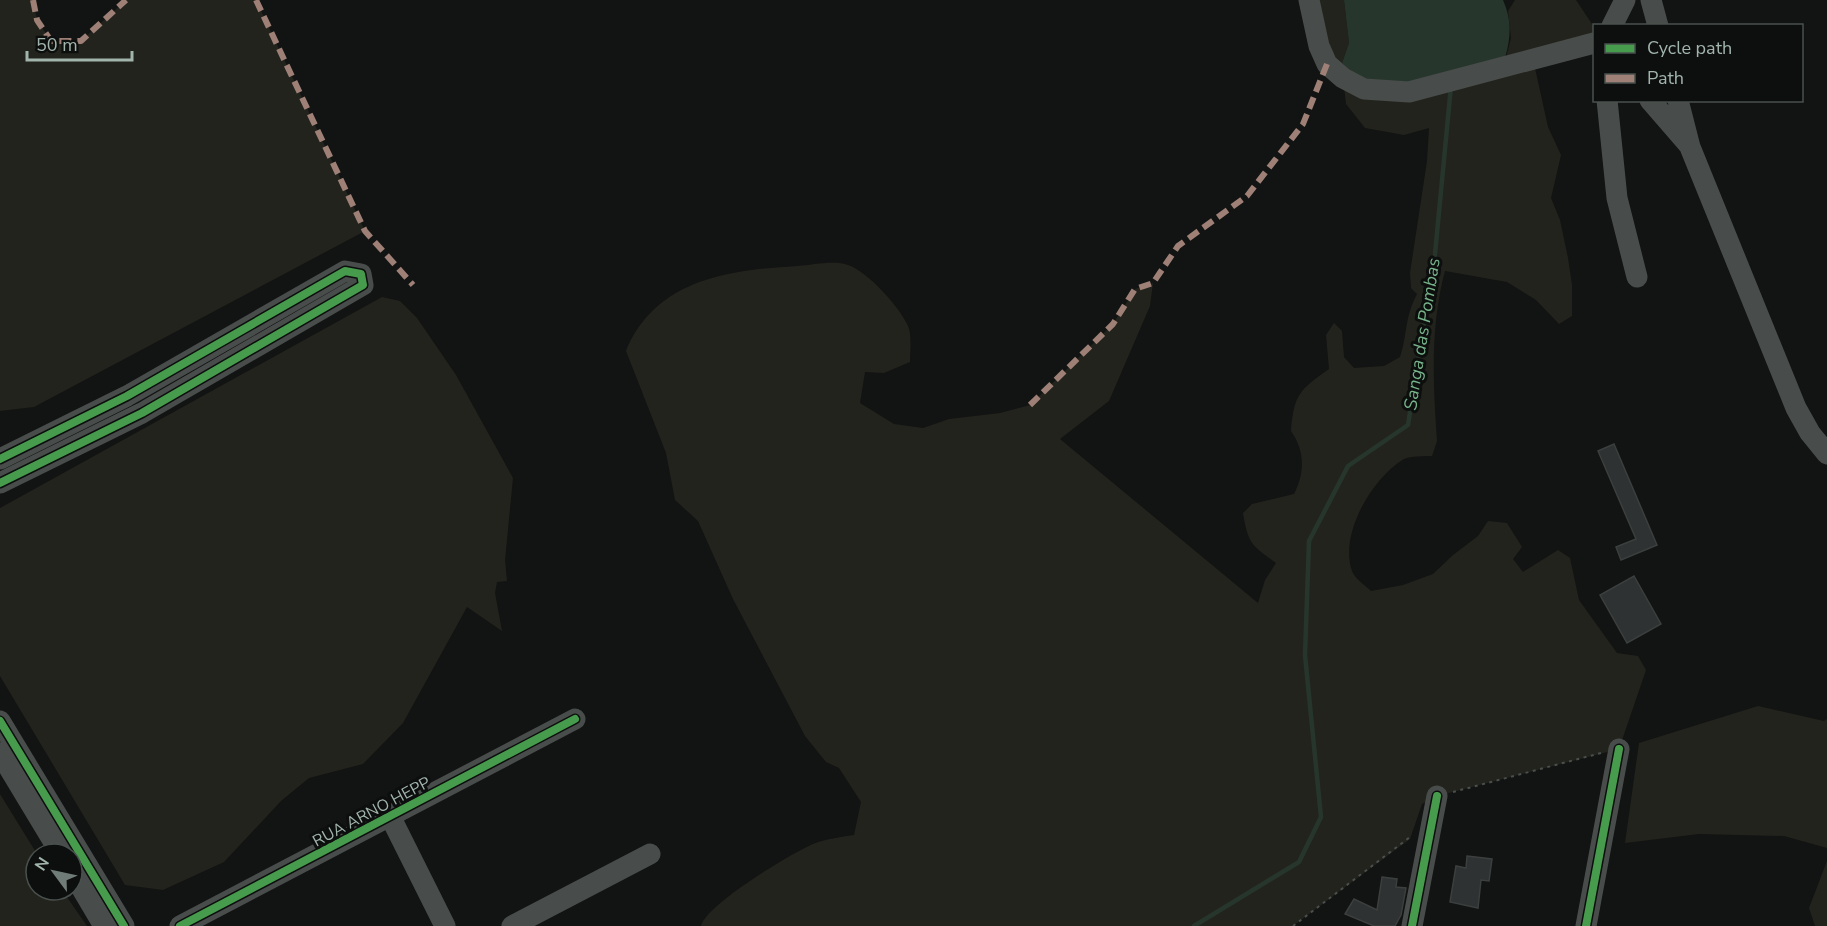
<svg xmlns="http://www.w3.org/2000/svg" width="1827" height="926" font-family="'Nunito Sans',sans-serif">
  <rect width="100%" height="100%" fill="#121313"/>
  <path fill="#23231d" d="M 0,0 L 33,0 L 37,20 L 51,41 L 81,41 L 126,0 L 256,0 L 365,231 L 34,407 L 0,411 Z
    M 1309,0 L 1344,0 L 1349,43 L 1342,63 L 1327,64 Z
    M 1515,0 L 1576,0 L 1594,27 L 1594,43 L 1533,59 L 1548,127 L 1561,155 L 1551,198 L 1560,220 L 1568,258 L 1572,285 L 1572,316 L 1559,324 L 1536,300 L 1507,282 L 1445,271 C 1430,326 1433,384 1437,441 L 1432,456 C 1424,456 1411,456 1404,459 C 1372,478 1339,534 1352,571 C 1355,579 1365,585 1371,591 L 1403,585 L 1433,574 L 1453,555 L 1478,536 L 1488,521 L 1507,523 L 1522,547 L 1513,559 L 1523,572 L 1558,550 L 1570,558 L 1579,600 L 1617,653 L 1638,656 L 1646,670 L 1619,749 L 1437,796 L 1422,804 L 1410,839 L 1293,926 L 701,926 C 706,905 790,854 813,844 C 825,839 841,837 854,835 L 861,802 L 839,768 L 826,762 L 805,736 L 733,599 L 698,521 L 675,500 L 666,453 L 626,351 C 656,279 729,270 798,266 C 812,265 835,260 848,265 C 868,272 899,306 908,326 C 912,335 910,352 910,362 L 884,373 L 865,372 L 860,403 L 894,424 L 923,428 L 949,419 L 1000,413 L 1030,405 L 1113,324 L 1135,289 L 1153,283 L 1150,306 L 1109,401 L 1060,439 L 1258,603 L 1265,580 L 1276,563 C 1251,545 1248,543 1243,513 L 1252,504 L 1294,494 C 1305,473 1305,451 1291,431 C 1294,395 1299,390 1329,369 L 1326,335 L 1334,323 L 1342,331 L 1344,357 L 1354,368 L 1384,366 L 1400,357 C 1408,332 1404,319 1417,294 L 1411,288 L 1410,273 L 1427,161 L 1429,128 L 1404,135 L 1365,128 L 1346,104 L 1343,78 L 1506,58 L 1511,38 L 1508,11 Z
    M 382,297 L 400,301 L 417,318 L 456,375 L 513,478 L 505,560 L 507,581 L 497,582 L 495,593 L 502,631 L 467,607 L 403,723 L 363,764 L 309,778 L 281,801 L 224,862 L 163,890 L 125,885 L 0,676 L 0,508 Z
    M 1758,706 L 1824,721 L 1827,719 L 1827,848 L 1784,836 L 1699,834 L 1625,843 L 1639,743 Z
    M 0,794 L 37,854 L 36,890 L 62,890 L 87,926 L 0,926 Z
    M 1827,861 L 1827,926 L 1815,926 L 1809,908 Z"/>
  <path fill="#27362c" d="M 1344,0 L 1503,0 C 1512,20 1511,38 1505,58 C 1465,69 1415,91 1373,83 C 1360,81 1350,72 1342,63 L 1349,43 Z"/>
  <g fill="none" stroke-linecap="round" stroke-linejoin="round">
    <path stroke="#27362c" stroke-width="4.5" d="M 1194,926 L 1299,862 L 1321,817 L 1305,655 L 1309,541 L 1348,466 L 1408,425 L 1435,254 L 1451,86"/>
  </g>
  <path fill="#2f3232" stroke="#3b3f3e" stroke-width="1.5" d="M 1614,444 L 1657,545 L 1621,560 L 1616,547 L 1636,539 L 1598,451 Z
    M 1634,576 L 1661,624 L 1627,643 L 1600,595 Z
    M 1467,856 L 1492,859 L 1489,881 L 1481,880 L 1478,908 L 1450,902 L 1456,866 L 1466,868 Z
    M 1382,877 L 1397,879 L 1396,887 L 1406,888 L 1401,915 L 1395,926 L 1374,926 L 1345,914 L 1354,899 L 1377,910 Z"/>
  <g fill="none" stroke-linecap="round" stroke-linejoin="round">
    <path stroke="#484f4c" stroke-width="2" stroke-dasharray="3 4.5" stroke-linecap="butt" d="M 1453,792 L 1601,753
      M 1293,926 L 1410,837"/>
    <path stroke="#484d4b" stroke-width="21" d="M 1309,0 L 1319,46 L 1327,64 L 1343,78 L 1364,89 L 1409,92 L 1594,43
      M 1651,0 L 1658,26
      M 1612,26 L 1625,0
      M 1607,100 L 1617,198 L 1637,277
      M 1650,100 L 1689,145
      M 1678,100 L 1690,147 L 1796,408 L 1810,433 L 1827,454
      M 0,459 L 127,396 L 345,271 L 361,274 L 363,285 L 142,413 L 0,483
      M 0,721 L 124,926
      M 0,753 L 61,854
      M 390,816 L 445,926
      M 72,872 L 104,926
      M 180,926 L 575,719
      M 512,926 L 650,854
      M 1412,926 L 1437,796
      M 1586,926 L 1619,749"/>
    <path stroke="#9e8076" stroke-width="6" stroke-dasharray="12 6" stroke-linecap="butt" d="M 33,0 L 37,20 L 51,41 L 81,41 L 126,0
      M 256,0 L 365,231 L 413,285
      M 1030,405 L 1113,324 L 1135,289 L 1153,283 L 1178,246 L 1247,196 L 1303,124 L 1327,64"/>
    <defs>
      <path id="cycleway" d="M 0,459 L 127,396 L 345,271 L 361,274 L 363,285 L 142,413 L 0,483
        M 0,721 L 124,926
        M 180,926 L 575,719
        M 1412,926 L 1437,796
        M 1586,926 L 1619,749"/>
    </defs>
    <use href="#cycleway" stroke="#0d0e0e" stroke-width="11"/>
    <use href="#cycleway" stroke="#469c4c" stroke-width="8"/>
  </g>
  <g text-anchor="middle" stroke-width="6" stroke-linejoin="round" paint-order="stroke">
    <g font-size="16" fill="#a2b5ad" stroke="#0d0e0e">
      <text transform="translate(371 811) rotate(-28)" y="6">RUA ARNO HEPP</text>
    </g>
    <g font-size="18" font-style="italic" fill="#76b38a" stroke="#0d0e0e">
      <text transform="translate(1422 334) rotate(-81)" y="6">Sanga das Pombas</text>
    </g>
  </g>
  <rect x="1593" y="24" width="210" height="78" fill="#0d0e0e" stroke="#49514e" stroke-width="1.5"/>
  <rect x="1605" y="44" width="30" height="9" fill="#469c4c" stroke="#49514e" stroke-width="1.5"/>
  <text x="1647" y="54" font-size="18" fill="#a2b5ad">Cycle path</text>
  <rect x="1605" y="74" width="30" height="9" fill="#9e8076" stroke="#49514e" stroke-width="1.5"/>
  <text x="1647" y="84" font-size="18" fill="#a2b5ad">Path</text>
  <g transform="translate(54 872) rotate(303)"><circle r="28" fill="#0d0e0e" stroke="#49514e" stroke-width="1.5"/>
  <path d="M0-4.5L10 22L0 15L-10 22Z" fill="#707c77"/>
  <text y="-9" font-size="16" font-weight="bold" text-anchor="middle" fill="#a2b5ad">N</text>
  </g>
  <path d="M27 51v9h105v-9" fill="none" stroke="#a2b5ad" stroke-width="3"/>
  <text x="36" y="51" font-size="18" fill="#a2b5ad" stroke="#0d0e0e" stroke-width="4.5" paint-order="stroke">50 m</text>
</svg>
